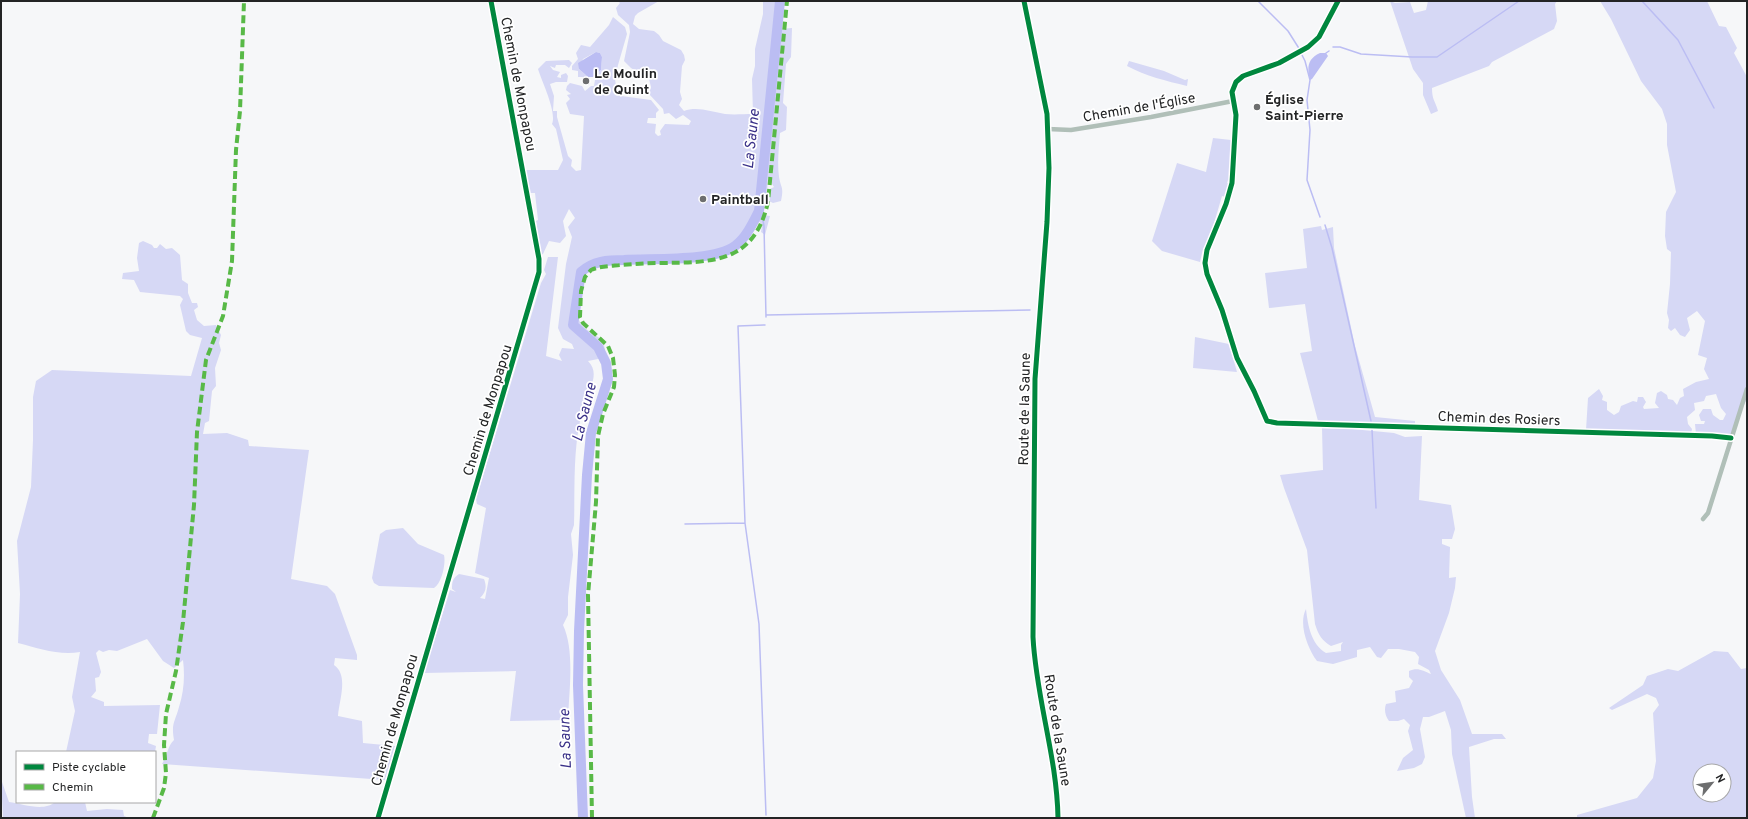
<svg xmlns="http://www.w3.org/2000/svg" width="1748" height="819" font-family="Overpass,sans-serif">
  <rect width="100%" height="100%" fill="#f6f7f9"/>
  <path fill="#d6d8f5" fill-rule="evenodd" d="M 618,1 L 659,1 L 638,13 L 635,16 L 633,24 L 639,29 L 654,31 L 659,35 L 663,41 L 681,50 L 684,55 L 685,60 L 682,66 L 680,92 L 682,99 L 679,105 L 684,111 C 697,106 712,112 725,114 C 734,115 744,114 753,114 L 752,79 L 755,66 L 755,49 L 763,14 L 763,1 L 786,1 L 780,15 L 780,29 L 792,28 L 791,57 L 786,64 L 783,103 L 787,107 L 786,130 L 780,133 C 779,147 777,162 779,177 C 781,189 784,186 781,201 L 773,203 L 769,201 L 770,189 L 774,187 L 768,178 L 767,194 L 762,215 L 770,216 L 765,235 L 761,232 L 762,226 L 759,221 C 751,233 744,244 731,252 C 717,260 698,258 683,259 C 651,260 616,259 586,270 C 581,280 574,312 580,322 C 586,331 595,335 603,340 L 605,350 L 598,359 L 588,361 C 600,373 590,387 586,400 C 584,407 582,414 580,421 C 573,455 575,490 574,525 L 571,534 L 573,555 L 568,597 L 568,615 L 563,625 C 575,651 569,691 568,720 L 510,721 L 516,671 L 424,673 L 450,590 L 456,592 L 452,589 C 452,581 453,578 459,574 L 484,579 C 487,587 486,592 480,598 L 485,599 L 489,578 L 475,573 L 486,508 L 477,504 L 476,499 L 541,283 L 546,274 L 544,270 L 548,257 L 558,257 L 546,356 L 562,361 L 559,355 L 562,348 L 574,349 L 572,344 L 563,339 L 558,328 L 566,264 L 572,237 L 568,227 L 575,218 L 569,209 L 563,221 L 566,236 L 560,243 L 549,241 L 543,254 L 541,255 L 536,221 L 538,220 L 535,193 L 527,193 L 523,170 L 558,170 L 563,160 L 556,129 L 552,124 C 557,112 542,82 538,69 L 546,61 L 569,60 L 572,63 L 569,68 L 565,65 L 556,65 L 555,68 L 550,66 L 553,70 L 560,72 L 557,77 L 561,78 L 561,75 L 566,73 L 568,76 L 567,82 L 556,82 L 550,84 L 554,96 L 553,111 L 557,111 L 557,117 L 568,156 L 572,160 L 571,166 L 576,171 L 581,170 L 584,116 L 570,114 L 566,103 L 570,99 L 567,95 L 571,94 L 566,90 L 567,86 L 570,83 L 582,86 L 585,91 L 591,86 L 594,86 L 595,80 L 597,78 L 593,77 L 601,70 L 602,57 L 600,53 L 596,52 L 583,59 L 579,69 L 588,77 L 578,77 L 578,71 L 572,70 L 572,66 L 578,59 L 576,53 L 581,45 L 590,47 L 609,25 L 613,17 L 625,27 L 627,34 L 618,65 L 615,79 L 617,93 L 621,96 L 651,100 L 659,110 L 656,113 L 656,118 L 648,118 L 647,123 L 656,124 L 655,133 L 658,136 L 661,135 L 660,131 L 665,124 L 689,125 L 691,121 L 683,115 L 676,119 L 669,113 L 664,114 L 663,109 L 649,94 L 651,87 L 649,79 L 631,68 L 624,61 L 630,32 L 629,25 L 618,15 L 616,8 L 620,3 Z
    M 1390,1 L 1395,3 L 1410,2 L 1414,13 L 1426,10 L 1428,1 L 1557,1 L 1555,4 L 1557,21 L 1554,29 L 1492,62 L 1489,66 L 1432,88 C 1432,100 1435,100 1438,111 L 1431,114 L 1423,95 L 1423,83 L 1413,69 Z
    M 1600,1 L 1707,1 L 1719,26 L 1726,27 L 1737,48 L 1734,53 L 1747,77 L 1747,399 L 1738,416 L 1731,434 L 1721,436 L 1696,434 L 1695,424 L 1704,424 L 1705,421 L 1701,421 L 1699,415 L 1703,409 L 1711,409 L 1713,415 L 1720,420 L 1723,420 L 1726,414 L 1721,408 L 1716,394 L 1706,396 L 1704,401 L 1694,403 L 1695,410 L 1687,417 L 1688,424 L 1692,429 L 1691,434 L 1586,430 L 1588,398 L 1599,389 L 1603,396 L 1602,400 L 1607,402 L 1607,410 L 1614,415 L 1619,412 L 1621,406 L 1633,401 L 1637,402 L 1638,397 L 1643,397 L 1646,402 L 1643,407 L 1644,409 L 1659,408 L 1655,403 L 1657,393 L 1661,391 L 1667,395 L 1668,399 L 1673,400 L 1677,405 L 1680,398 L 1684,396 L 1683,389 L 1696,382 L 1709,379 L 1704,369 L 1707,358 L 1698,355 L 1705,321 L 1697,311 L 1687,318 L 1690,330 L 1685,337 L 1680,335 L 1675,328 L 1671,331 L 1668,328 L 1669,320 L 1667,313 L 1670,284 L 1671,252 L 1667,249 L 1665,236 L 1666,212 L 1676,192 L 1667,145 L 1667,124 L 1662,109 L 1641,81 L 1611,19 Z
    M 1129,61 L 1164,71 L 1185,80 L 1188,79 L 1187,86 C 1166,81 1146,76 1127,66 Z
    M 1213,138 L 1231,140 L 1233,166 L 1230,181 L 1228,180 L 1227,183 L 1230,184 L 1226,197 L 1222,196 L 1210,237 L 1203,249 L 1200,262 L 1162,251 L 1152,241 L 1177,163 L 1206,172 Z
    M 1321,226 L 1322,230 L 1333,227 L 1334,248 L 1355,346 L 1375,417 L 1415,421 L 1415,426 L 1318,421 L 1300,353 L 1312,351 L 1305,304 L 1269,308 L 1265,273 L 1307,268 L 1303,229 Z
    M 143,241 L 152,245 L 154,248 L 157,248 L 160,244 L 166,249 L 172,248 L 180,255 L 182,280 L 188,284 L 188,293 L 192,303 L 197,303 L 198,307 L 194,310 L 197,320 L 204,326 L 216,325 L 221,335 L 219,343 L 221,350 L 215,368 L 216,386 L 212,391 L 209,421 L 205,423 L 203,434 L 227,433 L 248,440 L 249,446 L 309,450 L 291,579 L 327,586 L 335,594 L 357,655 L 357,660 L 335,658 L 334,665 C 349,675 339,701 338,716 L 362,721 L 363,743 L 395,746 L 385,780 L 162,764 C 167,756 168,745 174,740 C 171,723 175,722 179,707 C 184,691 185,676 183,660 L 174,668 L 163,661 L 147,639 L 117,651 L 109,650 L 103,652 L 99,650 L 96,653 L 101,672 L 99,677 L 95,678 L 96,691 L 91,697 L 104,702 L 104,706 L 160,705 L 157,734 L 149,734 L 148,743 L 156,746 L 155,752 L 66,752 L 75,711 L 72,697 L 80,652 C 60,656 37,648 18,643 L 20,594 L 17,541 L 31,487 L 33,440 L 33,397 L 36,381 L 52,370 L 191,376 L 202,338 L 190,335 L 186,331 L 180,305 L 183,299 L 180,296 L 140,292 L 134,280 L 122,279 L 123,273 L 139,271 L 137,258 L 139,243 Z
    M 1195,337 L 1229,344 L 1237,372 L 1193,368 Z
    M 1322,428 L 1352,429 L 1394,433 L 1405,437 L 1422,436 L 1419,500 L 1451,505 L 1455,529 L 1452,539 L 1442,539 L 1442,544 L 1450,547 L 1449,578 L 1456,577 L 1455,588 L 1449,613 L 1435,651 L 1441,670 L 1460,700 L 1472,734 L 1502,734 L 1506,739 L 1494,739 L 1469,747 L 1472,797 L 1475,818 L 1466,818 L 1452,754 L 1451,730 L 1445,711 L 1429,717 L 1423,717 L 1420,729 L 1425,757 L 1422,764 L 1414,768 L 1397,771 L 1403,758 L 1413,750 L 1408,731 L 1410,725 L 1404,719 L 1398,721 L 1389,721 C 1385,716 1384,709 1386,704 L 1396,702 L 1395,691 L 1409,688 L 1413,681 L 1409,677 L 1409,671 C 1418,667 1423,671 1431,674 L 1429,670 L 1418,664 L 1419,657 L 1415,652 L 1399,649 L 1388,649 L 1381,658 L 1377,657 L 1370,647 L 1357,650 L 1357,657 L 1333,664 L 1317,661 C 1308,649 1298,624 1306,609 C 1308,626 1311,644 1326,653 L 1341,651 L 1341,645 L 1343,642 L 1331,646 C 1322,641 1318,634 1315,624 L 1307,550 L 1284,488 L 1280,475 L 1323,470 Z
    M 403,528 L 418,544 L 444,555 C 446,563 442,583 434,588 L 379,586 L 374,583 L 372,578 L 380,534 L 386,530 Z
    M 1714,651 L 1728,652 L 1741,669 L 1747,668 L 1747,818 L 1577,818 L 1577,815 L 1637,798 L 1653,778 L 1656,761 L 1653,713 L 1659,705 L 1656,698 L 1647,694 L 1612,710 L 1609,708 L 1643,685 L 1647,676 L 1668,669 L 1678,671 ZM 1700,771 L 1724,771 L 1724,795 L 1700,795 Z
    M 1,779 L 9,802 C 23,804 44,812 55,802 L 85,802 L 87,811 L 107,809 L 123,810 L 124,816 L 129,818 L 3,818 Z"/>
  <path fill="#bbbdf3" d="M 596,52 L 600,53 L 602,57 L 601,70 L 593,77 L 588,77 L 579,69 L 578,63 Z
    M 1320,53 L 1326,53 L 1328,56 L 1312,79 L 1310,80 C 1307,68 1307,59 1320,53 Z"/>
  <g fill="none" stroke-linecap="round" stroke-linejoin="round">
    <path stroke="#bbbdf3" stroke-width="1.5" d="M 1258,1 L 1288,31 L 1300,50
      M 1642,1 L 1678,40 L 1714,108
      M 1333,47 L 1340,47 L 1361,54 L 1412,57 L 1437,57 L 1519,1
      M 1301,53 L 1305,61 L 1310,80 L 1307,100 L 1310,130 L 1307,180 L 1320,217
      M 1326,53 L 1329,51
      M 757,213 L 760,218
      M 763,221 L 764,226 L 766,317
      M 1325,225 L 1332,248 L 1371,421
      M 766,315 L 1030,310
      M 765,325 L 738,326 L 745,523 L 759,624 L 766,815
      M 1372,430 L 1376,508
      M 685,524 L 745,523"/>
    <path stroke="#bbbdf3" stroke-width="10" d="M 583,818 L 578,685 L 579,631 L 587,475 L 591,433 L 608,379 L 606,363 L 598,347 L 573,325 L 581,272 C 593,261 608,260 624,260 C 651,258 714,262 735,246 C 746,238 753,223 759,211 L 780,1"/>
    <path stroke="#b0bfb8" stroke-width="4.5" d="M 1338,1 L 1319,37 L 1308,47 L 1279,63 L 1243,76 L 1236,82 L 1232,92 L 1236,115 L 1232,183 L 1226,204 L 1207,250 L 1205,263 L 1207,274 L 1222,310 L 1237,358 L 1254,391 L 1267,421 L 1277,423 L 1712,436 L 1731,438
      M 1048,129 L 1071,130 L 1151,117 L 1233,101
      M 1703,519 L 1708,513 L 1747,389
      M 378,818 L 539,272 L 539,259 L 491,1"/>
    <path stroke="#b0bfb8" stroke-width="5.5" d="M 1024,1 L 1047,114 L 1049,168 L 1047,222 L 1035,379 L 1033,637 C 1036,698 1057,757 1058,818"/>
    <path stroke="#58b947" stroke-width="4" stroke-dasharray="8 4" stroke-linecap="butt" d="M 153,818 L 164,788 L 166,773 L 164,745 L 166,714 L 176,671 L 183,622 L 194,505 L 197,432 L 206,360 L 223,316 L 232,261 L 236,150 L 240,111 L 244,1
      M 592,818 L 588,595 L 596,502 L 598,436 L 603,414 L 614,387 L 615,375 L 613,358 L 608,346 L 583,323 L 580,317 L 581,291 L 585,277 L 591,270 C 600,266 611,266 621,265 C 634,264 647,263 661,263 C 712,262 754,264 768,202 L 787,1"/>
    <defs>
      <path id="cycleway" d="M 1024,1 L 1047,114 L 1049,168 L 1047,222 L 1035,379 L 1033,637 C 1036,698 1057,757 1058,818
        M 1338,1 L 1319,37 L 1308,47 L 1279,63 L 1243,76 L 1236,82 L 1232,92 L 1236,115 L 1232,183 L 1226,204 L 1207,250 L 1205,263 L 1207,274 L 1222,310 L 1237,358 L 1254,391 L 1267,421 L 1277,423 L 1712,436 L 1731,438
        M 378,818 L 539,272 L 539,259 L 491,1"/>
    </defs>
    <use href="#cycleway" stroke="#fff" stroke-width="8"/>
    <use href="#cycleway" stroke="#00873e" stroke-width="5"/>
  </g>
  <g fill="#6d6e6f" stroke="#fff" stroke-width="1.5">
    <circle cx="586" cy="81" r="4"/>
    <circle cx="1257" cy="107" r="4"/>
    <circle cx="703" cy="199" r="4"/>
  </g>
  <g text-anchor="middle" stroke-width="3.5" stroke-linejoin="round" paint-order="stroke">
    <g font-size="14" font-weight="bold" fill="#232425" stroke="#fff" text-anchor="start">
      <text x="594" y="78">Le Moulin<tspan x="594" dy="16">de Quint</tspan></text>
      <text x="1265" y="104">Église<tspan x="1265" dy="16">Saint-Pierre</tspan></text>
      <text x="711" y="204">Paintball</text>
    </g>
    <g font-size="14" fill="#232425" stroke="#fff">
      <text transform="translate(519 84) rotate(79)" y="5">Chemin de Monpapou</text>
      <text transform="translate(1139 107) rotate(-10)" y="5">Chemin de l'Église</text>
      <text transform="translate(1024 409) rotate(-89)" y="5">Route de la Saune</text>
      <text transform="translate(487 410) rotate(-73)" y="5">Chemin de Monpapou</text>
      <text transform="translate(1499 418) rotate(2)" y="5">Chemin des Rosiers</text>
      <text transform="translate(394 720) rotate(-74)" y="5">Chemin de Monpapou</text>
      <text transform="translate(1058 730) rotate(81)" y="5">Route de la Saune</text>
    </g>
    <g font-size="15" font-style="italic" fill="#3a3188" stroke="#fff">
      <text transform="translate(751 139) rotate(-84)" y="5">La Saune</text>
      <text transform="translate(584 412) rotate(-76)" y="5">La Saune</text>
      <text transform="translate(565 739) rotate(-92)" y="5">La Saune</text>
    </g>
  </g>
  <rect width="1748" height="819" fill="none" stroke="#232425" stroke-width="4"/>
  <rect x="16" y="751" width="140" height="52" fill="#ffffff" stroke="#a7a7a8"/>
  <rect x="24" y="764" width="20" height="6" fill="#00873e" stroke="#a7a7a8"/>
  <text x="52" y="771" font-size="12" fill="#232425">Piste cyclable</text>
  <rect x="24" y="784" width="20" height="6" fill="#58b947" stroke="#a7a7a8"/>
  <text x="52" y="791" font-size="12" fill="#232425">Chemin</text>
  <g transform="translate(1712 783) rotate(61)"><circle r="19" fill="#ffffff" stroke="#a7a7a8"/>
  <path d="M0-3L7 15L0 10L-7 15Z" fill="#6d6e6f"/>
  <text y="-6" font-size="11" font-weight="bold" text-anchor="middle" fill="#232425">N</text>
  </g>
</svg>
